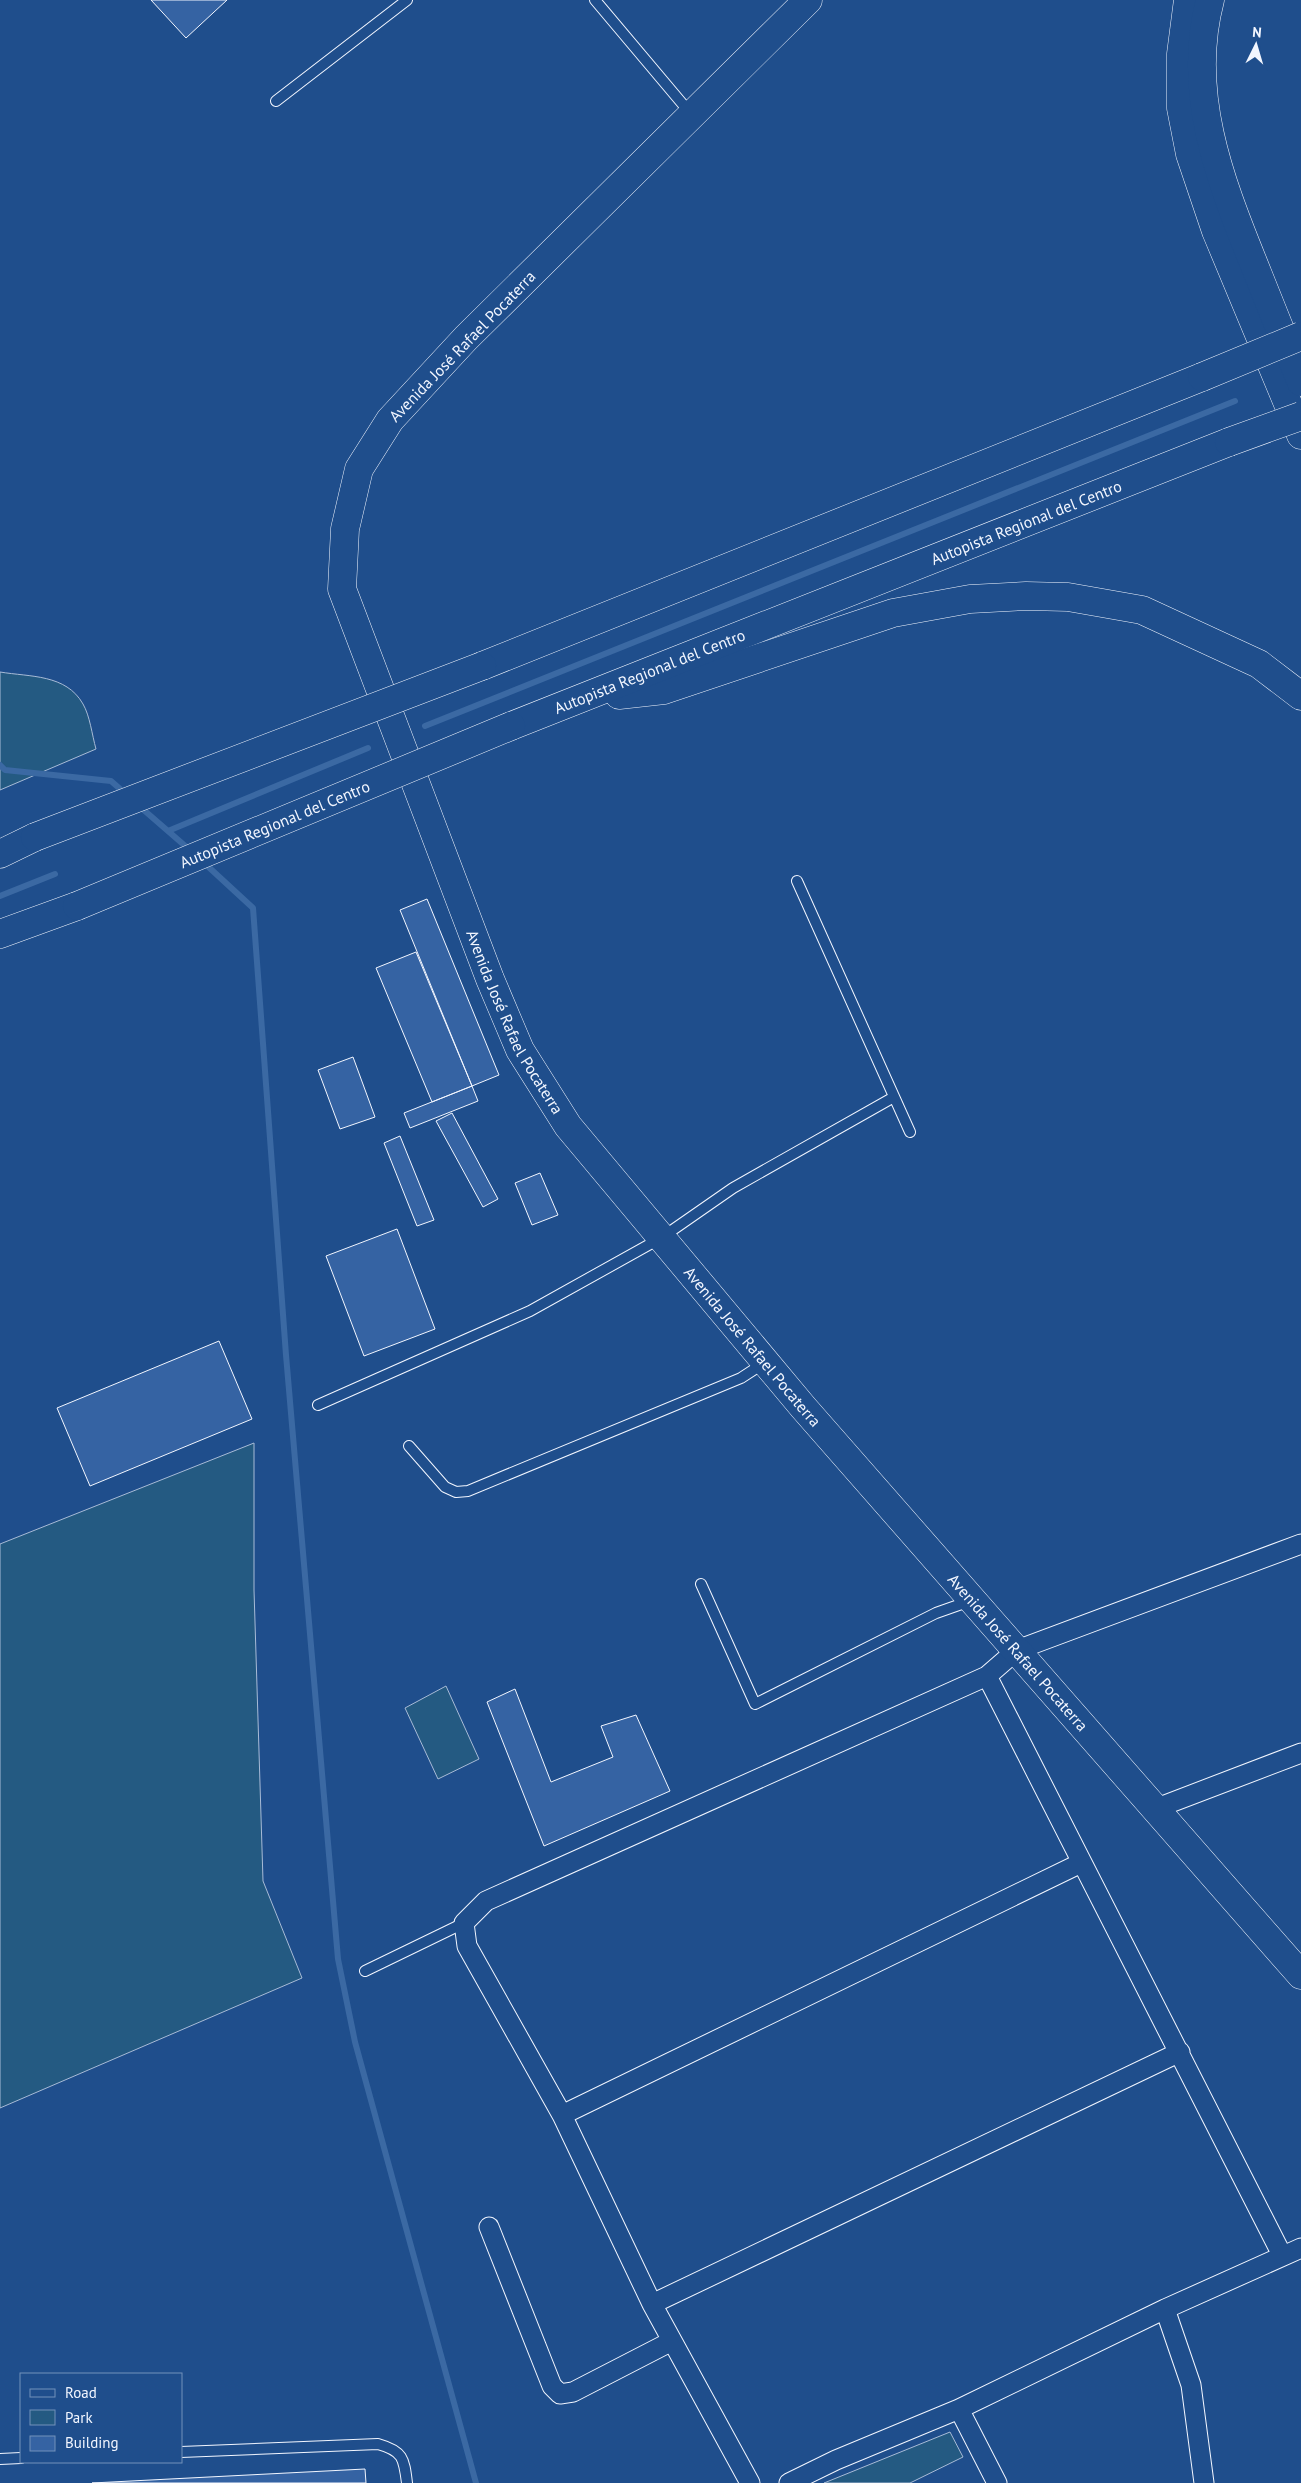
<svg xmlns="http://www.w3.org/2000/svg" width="1301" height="2483" font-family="'PT Sans',sans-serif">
  <rect width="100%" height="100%" fill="#1f4e8c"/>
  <path fill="#245a82" stroke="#a8bbd7" d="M 0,672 C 30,677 66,674 83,704 C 90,716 92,735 96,749 L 0,790 Z
    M 254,1443 L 254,1590 L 263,1881 L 302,1978 L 0,2108 L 0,1544 Z
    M 446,1686 L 479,1759 L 438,1779 L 405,1708 Z
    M 950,2432 L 963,2457 L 910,2483 L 824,2483 Z"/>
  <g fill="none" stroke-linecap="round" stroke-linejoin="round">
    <path stroke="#3b69a3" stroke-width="6" d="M 425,726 L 1235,401
      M 0,765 L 5,770 L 111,781 L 127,795
      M 138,805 L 191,851
      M 168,831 L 368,748
      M 202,861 L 253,908 L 286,1355 L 338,1959 L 355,2042 L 476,2483
      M 0,896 L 55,874"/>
  </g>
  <path fill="#3563a3" stroke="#f2f6ff" d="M 151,0 L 227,0 L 186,38 Z
    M 427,899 L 499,1075 L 472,1086 L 400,910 Z
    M 416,952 L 472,1086 L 432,1102 L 376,968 Z
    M 353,1057 L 375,1117 L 340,1129 L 318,1070 Z
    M 472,1086 L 478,1101 L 410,1128 L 404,1113 Z
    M 452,1113 L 498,1199 L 483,1207 L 436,1121 Z
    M 400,1136 L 434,1220 L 417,1226 L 384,1143 Z
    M 540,1173 L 558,1215 L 532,1225 L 515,1183 Z
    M 397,1229 L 435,1329 L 364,1356 L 326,1256 Z
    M 219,1341 L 252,1419 L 90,1486 L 57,1408 Z
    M 515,1689 L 551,1782 L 613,1757 L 601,1726 L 636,1715 L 670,1791 L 544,1846 L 487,1702 Z
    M 365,2469 L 366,2483 L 92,2483 Z"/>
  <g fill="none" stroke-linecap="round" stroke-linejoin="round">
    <defs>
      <path id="lane" d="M 595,0 L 691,114
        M 276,101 L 407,0
        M 797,881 L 910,1132
        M 318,1405 L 530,1311 L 661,1238 L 733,1188 L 894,1097
        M 409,1446 L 445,1487 L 456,1492 L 468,1491 L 741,1378 L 764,1363
        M 701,1584 L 755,1704 L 936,1613 L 970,1601
        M 365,1971 L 464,1923
        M 181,2452 L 378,2444 C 403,2451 404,2458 407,2483
        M 0,2459 L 21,2458"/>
      <path id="street" d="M 987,1676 L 1282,2255
        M 1157,1808 L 1301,1753
        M 562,2115 L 1081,1863
        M 489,2227 L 552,2386 L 560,2394 L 573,2392 L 672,2341
        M 652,2304 L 1180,2052
        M 1165,2309 L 1191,2385 L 1204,2483
        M 959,2409 L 997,2483
        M 750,2483 L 652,2304 L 562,2115 L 467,1946 L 464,1923 L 486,1901 L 987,1676 L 1017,1650 L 1301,1544
        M 789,2483 L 836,2460 L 959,2409 L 1165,2309 L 1301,2248"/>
      <g id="secondary">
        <path id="s1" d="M 808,0 L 466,338 L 390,420 L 359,469 L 345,529 L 342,589 L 490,979 L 520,1050 L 568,1126 L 803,1407 L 1301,1975"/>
      </g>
      <g id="highway">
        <path d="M 1188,0 L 1181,54 L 1181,108 L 1190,154 L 1216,231 L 1301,435"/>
        <path d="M 1210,0 C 1186,91 1219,178 1253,262 C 1269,302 1285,342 1301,382"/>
        <path d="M 482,666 L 1202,377"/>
        <path d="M 619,695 L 664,690 L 893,613 L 970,599 L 1026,596 L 1068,597 L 1142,610 L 1259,664 L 1301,696"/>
        <path id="s2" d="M 511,726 L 1229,442"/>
        <path d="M 0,854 L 35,837"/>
        <path d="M 0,934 L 77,906"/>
      </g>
    </defs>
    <use href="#lane" stroke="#f2f6ff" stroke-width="12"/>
    <use href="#street" stroke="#f2f6ff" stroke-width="21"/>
    <use href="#secondary" stroke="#f2f6ff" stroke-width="29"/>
    <use href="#highway" stroke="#f2f6ff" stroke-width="29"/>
    <use href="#lane" stroke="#1f4e8c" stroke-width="10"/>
    <use href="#street" stroke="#1f4e8c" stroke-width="19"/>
    <use href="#secondary" stroke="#1f4e8c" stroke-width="28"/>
    <use href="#highway" stroke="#1f4e8c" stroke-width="28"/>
    <defs>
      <g id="highway-bridge">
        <path d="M 1202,377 L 1301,336"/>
        <path d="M 1229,442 L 1301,416"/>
        <path d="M 35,837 L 482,666"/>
        <path id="s3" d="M 77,906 L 511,726"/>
      </g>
    </defs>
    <use href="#highway-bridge" stroke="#f2f6ff" stroke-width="29" stroke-linecap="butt"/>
    <use href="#highway-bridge" stroke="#1f4e8c" stroke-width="28"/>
  </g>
  <g text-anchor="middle" stroke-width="4" stroke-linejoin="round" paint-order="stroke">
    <g font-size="16" fill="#f2f6ff" stroke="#1f4e8c">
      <text transform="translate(462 346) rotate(-46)" y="6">Avenida José Rafael Pocaterra</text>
      <text dy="6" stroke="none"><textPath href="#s2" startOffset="554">Autopista Regional del Centro</textPath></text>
      <text dy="6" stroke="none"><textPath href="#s2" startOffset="149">Autopista Regional del Centro</textPath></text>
      <text dy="6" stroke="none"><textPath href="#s3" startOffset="214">Autopista Regional del Centro</textPath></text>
      <text dy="6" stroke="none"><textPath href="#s1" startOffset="1239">Avenida José Rafael Pocaterra</textPath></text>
      <text dy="6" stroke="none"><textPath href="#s1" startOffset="1644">Avenida José Rafael Pocaterra</textPath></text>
      <text dy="6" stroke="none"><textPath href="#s1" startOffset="2049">Avenida José Rafael Pocaterra</textPath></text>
    </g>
  </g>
  <rect x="20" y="2373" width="162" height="90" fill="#1f4e8c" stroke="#7391ba"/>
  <rect x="30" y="2389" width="25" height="8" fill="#1f4e8c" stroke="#7391ba"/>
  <text x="65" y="2398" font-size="15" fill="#f2f6ff">Road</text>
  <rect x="30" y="2410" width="25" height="15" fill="#245a82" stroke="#7391ba"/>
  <text x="65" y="2423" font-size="15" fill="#f2f6ff">Park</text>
  <rect x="30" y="2436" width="25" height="15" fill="#3563a3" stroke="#7391ba"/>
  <text x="65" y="2448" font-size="15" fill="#f2f6ff">Building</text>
  <g transform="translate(1256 45) rotate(5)" stroke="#1f4e8c" stroke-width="4" paint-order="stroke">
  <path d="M0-4L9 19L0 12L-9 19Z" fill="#f2f6ff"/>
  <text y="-8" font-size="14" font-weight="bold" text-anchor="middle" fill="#f2f6ff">N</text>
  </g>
</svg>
